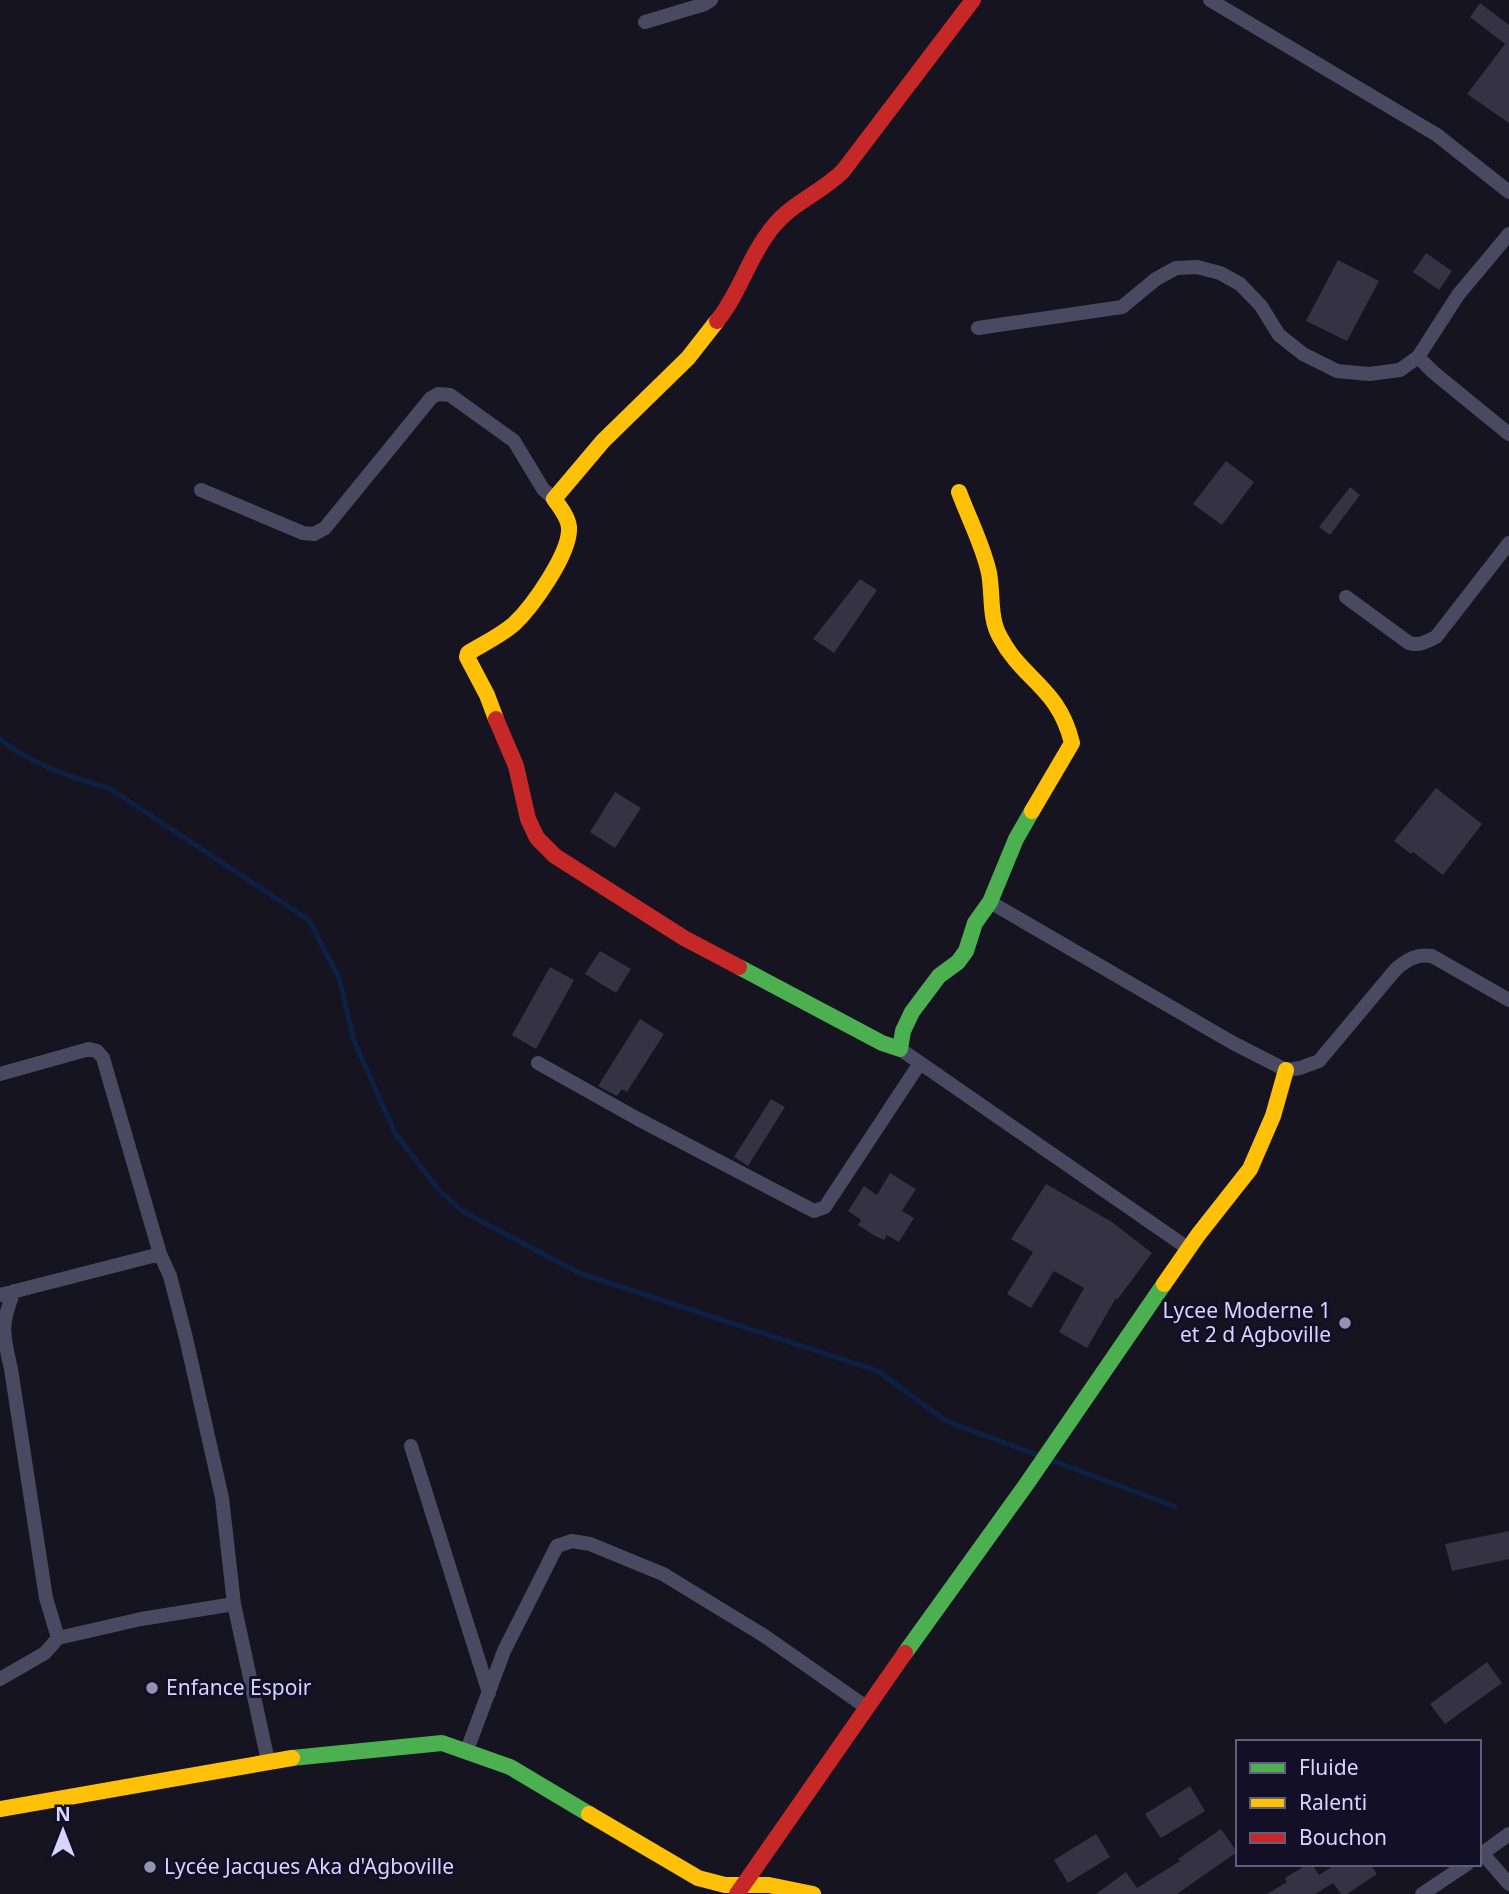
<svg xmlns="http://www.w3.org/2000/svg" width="1509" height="1894" font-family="'Noto Sans',sans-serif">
  <rect width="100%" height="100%" fill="#161421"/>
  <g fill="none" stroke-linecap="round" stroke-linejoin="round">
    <path stroke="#0d2144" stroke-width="5" d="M 0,739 C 30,764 71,777 109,788 L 309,920 L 339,978 L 354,1041 L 395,1133 L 438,1189 L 462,1211 L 579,1273 L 878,1371 L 946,1421 L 1176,1507"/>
  </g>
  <path fill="#343243" d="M 1480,3 L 1509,25 L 1509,123 L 1467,94 L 1505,44 L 1470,17 Z
    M 1426,253 L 1452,271 L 1439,290 L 1413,272 Z
    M 1338,260 L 1379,281 L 1347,341 L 1306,321 Z
    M 1226,461 L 1254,482 L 1222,525 L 1193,504 Z
    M 1350,487 L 1360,495 L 1330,535 L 1319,527 Z
    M 860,579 L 877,590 L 834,653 L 813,639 Z
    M 1436,788 L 1482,824 L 1443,875 L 1413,852 L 1411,854 L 1394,841 Z
    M 615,792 L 641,808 L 615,848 L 590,832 Z
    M 600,951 L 631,969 L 616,993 L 585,974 Z
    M 550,967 L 574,980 L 536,1049 L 512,1035 Z
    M 640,1019 L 664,1034 L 627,1092 L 622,1089 L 617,1096 L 598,1086 Z
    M 771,1099 L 785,1107 L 748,1166 L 734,1157 Z
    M 890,1173 L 916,1189 L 902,1211 L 914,1218 L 899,1242 L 887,1235 L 884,1240 L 875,1236 L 858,1225 L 861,1220 L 848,1211 L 864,1186 L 877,1195 Z
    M 1046,1184 L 1112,1222 L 1152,1253 L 1117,1300 L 1116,1298 L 1087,1348 L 1059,1332 L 1084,1288 L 1054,1271 L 1031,1308 L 1007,1294 L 1033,1252 L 1011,1239 Z
    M 1509,1531 L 1509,1559 L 1452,1571 L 1445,1544 Z
    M 1487,1662 L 1502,1683 L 1445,1724 L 1430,1704 Z
    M 1190,1786 L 1205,1811 L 1161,1838 L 1145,1814 Z
    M 1221,1829 L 1237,1852 L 1177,1894 L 1096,1894 L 1126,1872 L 1137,1888 L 1180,1861 L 1178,1859 Z
    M 1096,1834 L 1110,1857 L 1068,1883 L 1054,1860 Z
    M 1308,1864 L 1312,1864 L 1319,1875 L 1336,1864 L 1370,1864 L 1377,1874 L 1347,1894 L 1341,1894 L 1333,1883 L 1315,1894 L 1267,1894 L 1287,1882 L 1285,1878 Z"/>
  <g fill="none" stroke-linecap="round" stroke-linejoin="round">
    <path stroke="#4a4962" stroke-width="14" d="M 1210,0 L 1437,135 L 1509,192
      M 645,22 L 705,4 L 711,0
      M 978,328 L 1122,307 L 1156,279 L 1176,268 L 1197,267 L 1220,273 L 1240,284 L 1261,306 L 1279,335 L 1303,354 L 1337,371 L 1369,374 L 1400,370 L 1418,357 L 1433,372 L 1509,434
      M 1418,357 L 1458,295 L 1509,234
      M 201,490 L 303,533 L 314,534 L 325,528 L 431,398 L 438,394 L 450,395 L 514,441 L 543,489 L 554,499
      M 1346,597 L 1409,643 C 1419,646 1426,642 1436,637 L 1509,543
      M 990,902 L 1233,1043 L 1286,1070 L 1300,1068 L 1319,1061 L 1396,969 C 1408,959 1416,954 1432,956 L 1509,1000
      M 900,1049 L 1189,1249
      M 538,1063 L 638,1119 L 814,1211 L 825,1207 L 920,1063
      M 0,1074 L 89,1049 L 97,1051 L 103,1058 L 160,1254
      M 14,1291 C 0,1326 3,1334 11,1369 L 46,1598 L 58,1638
      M 0,1295 L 160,1254 L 170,1276 L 186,1338 L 222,1498 L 234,1604 L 268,1761
      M 411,1446 L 489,1693
      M 0,1679 L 45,1653 L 58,1638 L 141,1619 L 234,1604
      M 467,1750 L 504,1651 L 557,1546 L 572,1541 L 590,1544 L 663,1574 L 763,1635 L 866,1707
      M 1483,1854 L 1509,1884
      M 1479,1856 L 1509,1834
      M 1422,1894 L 1467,1864"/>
    <path stroke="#4caf50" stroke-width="16" d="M 739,967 L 882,1043 L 900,1049 L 903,1031 L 912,1012 L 939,976 L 958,962 L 966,951 L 975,923 L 990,902 L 1016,839 L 1032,811
      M 905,1653 L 1028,1482 L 1164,1284
      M 292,1758 L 442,1743 L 510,1767 L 589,1814"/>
    <path stroke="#ffc107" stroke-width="16" d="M 959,492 C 969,519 983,545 989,573 C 993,594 989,618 1000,637 C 1023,681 1058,686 1072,743 L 1032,811
      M 496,719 L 487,695 L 467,657 L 468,653 C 483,644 500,636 514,624 C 532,607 571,553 569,527 C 568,517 560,507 554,499 L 603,441 L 688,358 L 717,321
      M 1164,1284 L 1198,1235 L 1250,1169 L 1273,1116 L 1286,1070
      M 0,1809 L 292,1758
      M 589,1814 L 698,1878 L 725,1885 L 769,1885 L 813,1894"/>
    <path stroke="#c62828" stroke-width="16" d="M 717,321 C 740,293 749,256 772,228 C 791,203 821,193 843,171 L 973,0
      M 496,719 L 516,766 L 528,819 L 537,838 L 555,856 L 684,938 L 739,967
      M 737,1894 L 905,1653"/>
  </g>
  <g fill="#9591b1" stroke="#130f26" stroke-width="2.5">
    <circle cx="1345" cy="1323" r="7"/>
    <circle cx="152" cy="1688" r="7"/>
    <circle cx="150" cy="1867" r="7"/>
  </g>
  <g text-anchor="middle" stroke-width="6" stroke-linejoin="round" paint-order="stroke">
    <g font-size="21" fill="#d9d4ff" stroke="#130f26" text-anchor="start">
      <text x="1331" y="1318" text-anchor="end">Lycee Moderne 1<tspan x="1331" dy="24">et 2 d Agboville</tspan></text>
      <text x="166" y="1695">Enfance Espoir</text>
      <text x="164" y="1874">Lycée Jacques Aka d'Agboville</text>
    </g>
  </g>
  <rect x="1236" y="1740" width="245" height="126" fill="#130f26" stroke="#625e7d" stroke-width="2"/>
  <rect x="1250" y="1763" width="35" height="10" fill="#4caf50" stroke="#625e7d" stroke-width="2"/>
  <text x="1299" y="1775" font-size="21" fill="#d9d4ff">Fluide</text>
  <rect x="1250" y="1798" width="35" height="10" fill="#ffc107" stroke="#625e7d" stroke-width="2"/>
  <text x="1299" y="1810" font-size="21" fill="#d9d4ff">Ralenti</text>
  <rect x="1250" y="1833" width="35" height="10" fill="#c62828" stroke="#625e7d" stroke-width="2"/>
  <text x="1299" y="1845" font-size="21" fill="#d9d4ff">Bouchon</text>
  <g transform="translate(63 1831)" stroke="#130f26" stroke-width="5" paint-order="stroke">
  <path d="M0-5L12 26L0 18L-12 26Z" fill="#d9d4ff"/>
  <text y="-10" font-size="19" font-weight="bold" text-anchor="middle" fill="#d9d4ff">N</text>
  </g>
</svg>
